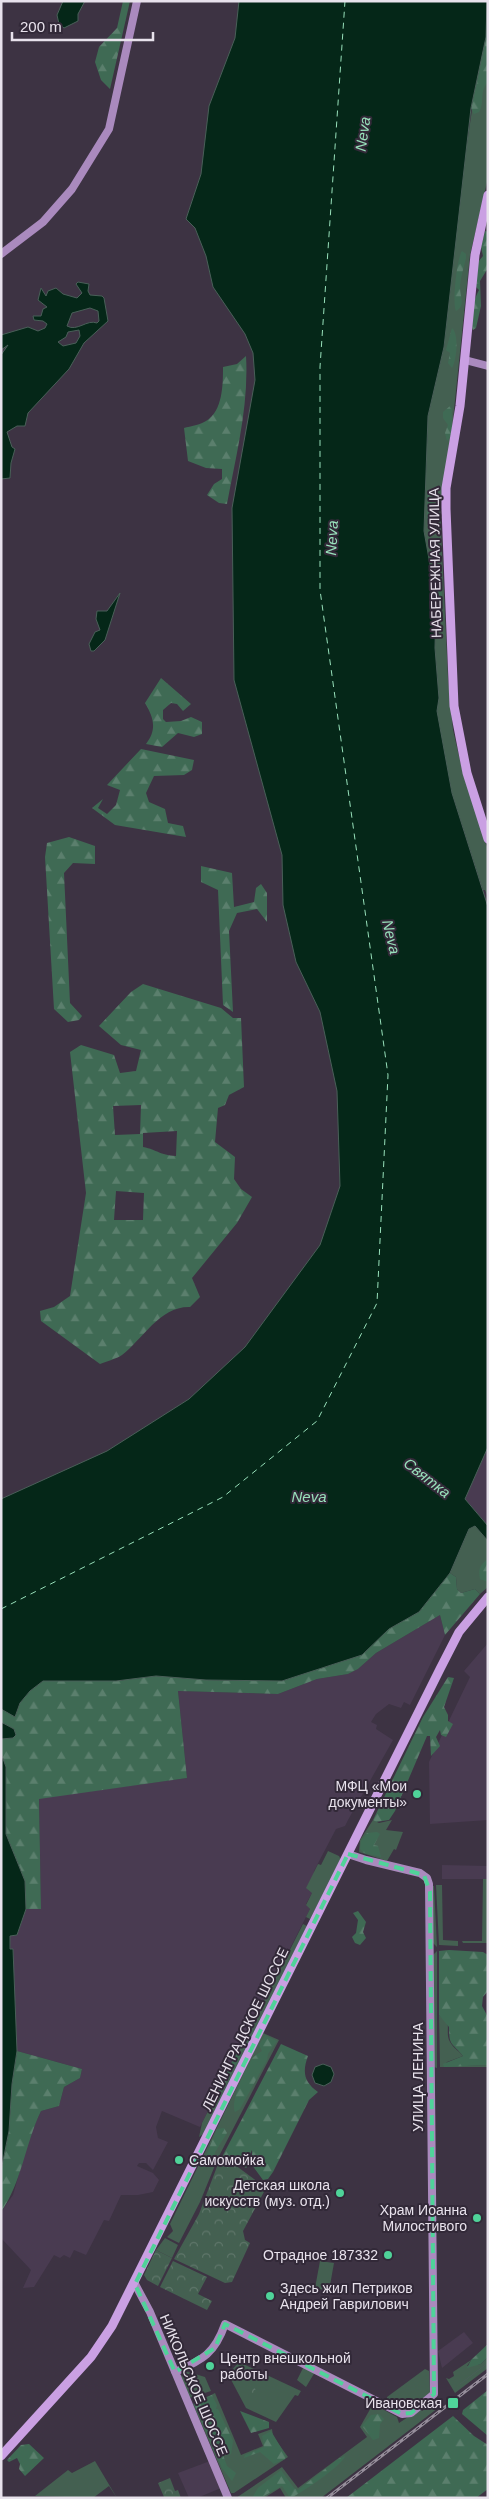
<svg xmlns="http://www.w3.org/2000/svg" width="489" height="2499" font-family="Helvetica,sans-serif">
  <defs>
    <pattern id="forest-firs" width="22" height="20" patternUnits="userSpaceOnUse" patternTransform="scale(1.25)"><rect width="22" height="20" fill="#3f6a54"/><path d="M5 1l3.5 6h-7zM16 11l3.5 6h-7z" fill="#5b7f6d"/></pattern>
    <pattern id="park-crowns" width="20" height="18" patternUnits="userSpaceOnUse" patternTransform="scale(1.25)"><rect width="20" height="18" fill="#446051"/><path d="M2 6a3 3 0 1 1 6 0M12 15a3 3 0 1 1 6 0" fill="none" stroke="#5f766a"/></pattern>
  </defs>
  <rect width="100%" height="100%" fill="#3d3343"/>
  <path fill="#493b51" d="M 487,1446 L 488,1447 L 488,1526 L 465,1499 Z
    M 440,1615 L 445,1635 L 410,1705 L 404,1702 L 401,1708 L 389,1704 L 376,1714 L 371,1722 L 377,1725 L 376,1729 L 393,1740 L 348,1820 L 345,1826 L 336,1829 L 314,1871 L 312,1893 L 306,1904 L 310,1909 L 200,2127 L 162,2111 L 156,2127 L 158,2138 L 168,2142 L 153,2170 L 146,2163 L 139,2163 L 137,2166 L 153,2173 L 159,2180 L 153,2192 L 138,2195 L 121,2195 L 109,2221 L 104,2220 L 86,2255 L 74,2250 L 70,2258 L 64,2255 L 60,2258 L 54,2255 L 34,2287 L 23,2288 L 31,2270 L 1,2238 L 1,2212 L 13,2195 L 30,2135 L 41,2111 L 59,2106 L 64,2087 L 80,2078 L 82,2069 L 17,2051 L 13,1949 L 11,1949 L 10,1936 L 17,1935 L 26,1909 L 41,1908 L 39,1798 L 187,1778 L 178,1691 L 278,1694 L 317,1679 L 348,1674 L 358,1669 L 376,1653 Z
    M 488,1643 L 488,1820 L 430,1824 L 429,1762 L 470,1677 L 464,1671 Z
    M 442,1865 L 488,1866 L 488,1879 L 442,1879 Z
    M 464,2332 L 473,2343 L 442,2368 L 438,2351 Z
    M 210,2461 L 221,2488 L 197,2498 L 189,2498 L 178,2473 Z"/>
  <path fill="#446051" d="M 488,1 L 488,178 L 470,255 L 452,429 L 440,509 L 448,678 L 453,730 L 463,773 L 488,850 L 488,898 L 485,890 L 483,890 L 452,793 L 436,711 L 439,698 L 435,649 L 436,598 L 424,531 L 428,416 L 444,347 L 462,178 Z
    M 475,1526 L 488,1541 L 488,1587 L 480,1594 L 475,1589 L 461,1593 L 457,1589 L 456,1577 L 450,1573 L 469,1529 Z
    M 373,1820 L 379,1823 L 392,1820 L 386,1830 L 403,1832 L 396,1850 L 394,1849 L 387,1861 L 359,1852 L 360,1840 Z
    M 328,1851 L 339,1856 L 341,1860 L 310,1919 L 306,1917 L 310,1909 L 306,1905 L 312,1893 L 306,1888 L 318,1864 L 321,1865 Z
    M 483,1879 L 488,1879 L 488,1943 L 463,1943 L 462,1941 L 482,1941 Z
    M 442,1885 L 443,1940 L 458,1941 L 458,1946 L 439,1945 L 436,1885 Z
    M 432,1886 L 434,1886 L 437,1947 L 433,1943 Z
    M 303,1924 L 307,1926 L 205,2133 L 199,2137 L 202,2123 Z
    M 437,1951 L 437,2068 L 434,2067 L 433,1955 Z
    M 439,2015 C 451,2025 447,2023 448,2036 C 449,2045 458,2050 463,2056 L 447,2062 L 444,2066 L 488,2065 L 488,2067 L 440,2067 Z
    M 263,2033 L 279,2040 L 218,2158 L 200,2202 L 179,2243 L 167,2237 L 173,2231 L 170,2224 Z
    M 165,2238 L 178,2245 L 172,2258 L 156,2250 Z
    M 320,2261 L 334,2263 L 329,2291 L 315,2288 Z
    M 488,2357 L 488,2368 L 455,2393 L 446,2378 L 449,2379 L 454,2376 L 453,2372 L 471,2360 L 467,2366 L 481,2364 Z
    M 239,2362 L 301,2391 L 298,2396 L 295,2395 L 276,2422 L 246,2408 L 228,2374 Z
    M 304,2366 L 315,2372 L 306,2387 L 297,2380 Z
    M 425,2369 L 429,2371 L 430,2393 L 410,2410 L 404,2412 L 387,2403 L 387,2397 Z
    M 185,2371 L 205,2377 L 211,2391 L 189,2398 L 181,2376 Z
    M 215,2393 L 241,2455 L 263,2446 L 258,2434 L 272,2429 L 273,2436 L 288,2457 L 234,2493 L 231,2493 L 193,2404 Z
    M 440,2399 L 443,2403 L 437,2406 L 438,2408 L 321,2498 L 286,2498 L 280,2488 L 264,2498 L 236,2498 L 282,2467 L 298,2488 L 367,2437 L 360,2427 L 373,2404 L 397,2417 L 399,2423 L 420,2409 L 422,2411 Z
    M 95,2461 L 117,2498 L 109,2486 L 93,2498 L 35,2496 L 68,2470 L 72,2473 Z"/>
  <path fill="url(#forest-firs)" fill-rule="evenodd" d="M 123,1 L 130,1 L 110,89 L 101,80 L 95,62 L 99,47 L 117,28 Z
    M 488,1 L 487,83 C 479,93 485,102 479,112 L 474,114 L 471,108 L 486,37 Z
    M 485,231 L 488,232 L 488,268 L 480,281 L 481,306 L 476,328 L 473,330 C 468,319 474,299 479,290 L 476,287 L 478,262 L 483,256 L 481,247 Z
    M 462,251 L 466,254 L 466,258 C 464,267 460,279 460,288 C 460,297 466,305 456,311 C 452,304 457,258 462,251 Z
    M 452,328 C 459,334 457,359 452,368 L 448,363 L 450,353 L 446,350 Z
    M 246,356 C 249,406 236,455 227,504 L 219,503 L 207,495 L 214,484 L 222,479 L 222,469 L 206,468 L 188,461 L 184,428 C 191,426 200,425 206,421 C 223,411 223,384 223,367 L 237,364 Z
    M 450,406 L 452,409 C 451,420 455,433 447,441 L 445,433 L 448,425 L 443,418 L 443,412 Z
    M 431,489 L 434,532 L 432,535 L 427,520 L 427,491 Z
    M 437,562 L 441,570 L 442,598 L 439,596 L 434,569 Z
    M 161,678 L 191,704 L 183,711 L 177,704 L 171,703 L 163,710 L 163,719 L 166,722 L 181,721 L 191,717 L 202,722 L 202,734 L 194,737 L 178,733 L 162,747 L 146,744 C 157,730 154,718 145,703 Z
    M 141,749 L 194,760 L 192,770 L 184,775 L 154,776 L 146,793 L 149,802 L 165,809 L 168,823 L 183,826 L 186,837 L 115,825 L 92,808 L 103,799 L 98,808 L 107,814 L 116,805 L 120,790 L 107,785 Z
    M 69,837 L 95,846 L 95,864 L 73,863 L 64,873 L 70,1003 L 82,1016 L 79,1020 L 68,1022 L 54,1009 L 45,857 L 47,843 Z
    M 201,866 L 232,873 L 234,907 L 254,902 L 256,888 L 261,884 L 267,893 L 267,922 L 257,909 L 237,913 L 229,931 L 233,1012 L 223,1005 L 218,890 L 201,882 Z
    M 143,984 L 221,1008 L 233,1018 L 241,1018 L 244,1087 L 229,1095 L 225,1105 L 218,1108 L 215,1142 L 235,1157 L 234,1179 L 241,1189 L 252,1197 L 237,1223 L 192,1278 L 200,1297 L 190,1307 C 160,1306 143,1339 122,1355 C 116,1359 107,1361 100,1364 L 41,1321 L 40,1311 L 54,1307 L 70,1296 L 86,1193 L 70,1052 L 81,1045 L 114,1055 L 120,1073 L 136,1071 L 141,1050 L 121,1045 L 99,1026 L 131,992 ZM 141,1105 L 140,1134 L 115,1135 L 113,1106 ZM 177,1131 L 176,1156 C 159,1155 158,1150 143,1147 L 143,1133 ZM 116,1191 L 144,1193 L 143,1220 L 114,1220 Z
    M 488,1559 L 488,1582 L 480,1579 C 478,1569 480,1565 488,1559 Z
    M 450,1573 L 456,1577 L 457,1589 L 461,1593 L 475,1589 L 480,1594 L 445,1635 L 440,1615 L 376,1653 L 358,1669 L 348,1674 L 317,1679 L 278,1694 L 178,1691 L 187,1778 L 39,1799 L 41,1909 L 26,1909 L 25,1881 L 6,1834 L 6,1767 L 1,1753 L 1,1739 L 13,1738 L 14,1729 L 1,1722 L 1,1709 L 15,1717 L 20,1703 L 30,1691 L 43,1681 L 116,1681 L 156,1676 L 206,1680 L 282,1681 L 362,1655 L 388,1629 L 419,1612 Z
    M 448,1677 L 454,1678 L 444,1707 L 448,1715 L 448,1721 L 453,1724 L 446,1737 L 441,1735 L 440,1730 L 436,1737 L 440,1746 L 431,1756 L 430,1736 L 427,1736 L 395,1811 L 389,1820 L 376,1822 L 373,1820 L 423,1717 Z
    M 377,1832 L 380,1834 L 374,1845 L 378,1846 L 381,1857 L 364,1853 L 360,1849 L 361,1841 L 367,1833 Z
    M 358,1911 L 366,1922 L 363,1932 L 366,1938 L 360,1945 L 355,1943 L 352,1937 L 356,1933 L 358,1920 L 353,1913 Z
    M 449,1950 L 483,1952 L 488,1955 L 488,1991 L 483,1997 L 482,2006 L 488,2017 L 488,2065 L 444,2067 L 443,2064 L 463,2056 C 452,2042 449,2047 449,2027 L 439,2015 L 439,1951 Z
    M 265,2035 L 277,2041 L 268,2054 L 267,2060 L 240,2109 L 235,2112 C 230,2103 245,2068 252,2059 C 254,2056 259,2053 262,2051 L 259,2045 Z
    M 281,2044 L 308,2056 C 302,2072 304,2082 318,2092 L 309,2100 L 273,2172 L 268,2179 L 263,2180 L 252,2165 L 252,2150 L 249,2156 L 249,2165 L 246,2168 L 236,2162 L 221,2159 Z
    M 17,2051 L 82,2069 L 80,2078 L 64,2087 L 59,2106 L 41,2111 C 25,2144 22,2182 1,2212 L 1,2171 L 9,2131 L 12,2084 Z
    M 237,2051 L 241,2052 L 240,2057 L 217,2099 L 216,2096 Z
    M 224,2128 L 227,2133 L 215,2152 L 213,2165 L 201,2168 L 217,2129 Z
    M 488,2344 L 488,2357 L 481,2364 L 467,2368 L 471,2360 Z
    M 488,2390 L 488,2436 L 462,2414 L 463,2410 Z
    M 212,2395 L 217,2405 L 216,2409 L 218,2409 L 233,2441 L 231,2454 L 223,2455 L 227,2466 L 236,2473 L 232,2481 L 222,2468 L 194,2404 L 196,2401 Z
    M 240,2411 L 269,2422 L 269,2428 L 251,2433 Z
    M 379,2414 L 384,2419 L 380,2424 L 379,2438 L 373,2440 L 362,2426 L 371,2415 Z
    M 453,2416 L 474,2436 L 488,2445 L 488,2489 L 476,2498 L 346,2498 Z
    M 271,2431 L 286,2456 L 285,2459 L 274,2464 L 260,2452 L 244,2458 L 245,2455 L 264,2447 L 262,2436 Z
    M 29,2444 L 44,2458 L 25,2476 L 19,2469 L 20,2464 L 17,2458 L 9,2462 L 7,2460 L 21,2445 Z
    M 345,2456 C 344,2464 299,2495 290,2498 L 282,2486 L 260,2498 L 252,2498 L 258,2488 L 281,2470 L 294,2488 L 298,2490 L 338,2459 Z"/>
  <path fill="url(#park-crowns)" d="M 218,2164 L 235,2165 L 266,2188 L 243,2231 L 245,2240 L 250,2243 L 232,2282 L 225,2283 L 174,2259 L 199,2214 Z
    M 156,2250 L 172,2258 L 158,2286 L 147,2280 L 144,2275 Z
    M 173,2261 L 207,2277 L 198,2294 L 212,2301 L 207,2310 L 160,2287 Z
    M 251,2381 L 259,2396 L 250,2400 L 242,2386 Z
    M 170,2478 L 175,2491 L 178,2490 L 181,2498 L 162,2498 L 164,2497 L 158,2483 Z"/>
  <path fill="#052718" stroke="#495f58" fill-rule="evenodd" d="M 63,1 L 85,1 L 78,14 L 78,21 L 64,28 L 59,24 L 57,15 Z
    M 239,1 L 487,1 L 486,37 L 471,108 L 444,347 L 428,416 L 424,531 L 436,598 L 435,648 L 439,698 L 437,711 L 452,793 L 488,907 L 488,1447 L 465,1499 L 488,1526 L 488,1541 L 475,1526 L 469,1529 L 450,1573 L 419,1612 L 389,1629 L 362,1655 L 282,1681 L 206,1680 L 156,1676 L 116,1681 L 43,1681 L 30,1691 L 20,1703 L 15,1717 L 1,1709 L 1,1499 L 107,1451 L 189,1399 L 245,1347 L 320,1245 L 340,1186 L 337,1091 L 320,1012 L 296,962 L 283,905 L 282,855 L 234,680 L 232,508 L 255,380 L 253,353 L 245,334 L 213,287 L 206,256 L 195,228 L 186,219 L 201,174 L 209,106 L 235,38 Z
    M 78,282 L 89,284 L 88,291 L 90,295 L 102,296 L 104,298 L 108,321 L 84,343 L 69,369 L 28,413 L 25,426 L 17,426 L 7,432 L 12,447 L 15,449 L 11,463 L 10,478 L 1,479 L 1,355 L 8,345 L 1,350 L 1,335 L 28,327 L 38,331 L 45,328 L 47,324 L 43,321 L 34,320 L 33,316 L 41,316 L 43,309 L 47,307 L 38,300 L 41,288 L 46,296 L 48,291 L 56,288 L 63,294 L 77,298 L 82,293 L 76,284 ZM 90,308 L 98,311 L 99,321 L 97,323 C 87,319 77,332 67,326 L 72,313 ZM 79,330 L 80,336 L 76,343 L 63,346 L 58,342 L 66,337 L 68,332 Z
    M 120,593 L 105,640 L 94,651 L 91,651 L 89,644 L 95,632 L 100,630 L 96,619 L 97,611 L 107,611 Z
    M 1,1722 L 14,1729 L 16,1735 L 13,1738 L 1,1739 Z
    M 1,1753 L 6,1767 L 6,1834 L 25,1881 L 26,1909 L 17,1935 L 10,1936 L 10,1949 L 13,1949 L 17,2051 L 12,2084 L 9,2131 L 1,2171 Z
    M 323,2064 L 331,2067 L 334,2074 L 331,2082 L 324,2086 L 315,2083 L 312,2075 L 315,2067 Z"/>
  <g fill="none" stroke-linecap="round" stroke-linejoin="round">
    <path stroke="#495f58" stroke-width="1" d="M 460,2384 L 488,2363"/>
    <path stroke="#98e1bb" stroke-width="1" stroke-dasharray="6 5" stroke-linecap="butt" d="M 1,1609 L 223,1497 L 317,1421 L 377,1303 L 388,1075 L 320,590 L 320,367 L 345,1"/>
    <path stroke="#aa8abe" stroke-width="8" d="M 1,254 L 43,222 L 72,189 L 109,129 L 137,1
      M 465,360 L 488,366
      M 135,2284 L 150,2312 L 228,2498
      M 175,2372 C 203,2360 215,2353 225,2324 L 402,2414 L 411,2413 L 434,2394 L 429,1884 L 427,1878 L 420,1873 L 366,1860 L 348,1854"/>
    <path stroke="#caa0e3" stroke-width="9" d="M 488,195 L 475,255 L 460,406 L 446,488 L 446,509 L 454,706 L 467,773 L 488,839
      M 1,2456 L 91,2357 L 112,2326 L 440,1669 L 459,1632 L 488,1597"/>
    <defs>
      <path id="rail" d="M 327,2498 L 488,2374"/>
    </defs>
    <use href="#rail" stroke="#968e9b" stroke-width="3"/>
    <use href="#rail" stroke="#322938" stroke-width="1" stroke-dasharray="4" stroke-linecap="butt"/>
  </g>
  <path fill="none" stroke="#4fd399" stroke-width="4" stroke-dasharray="10 6" stroke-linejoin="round" d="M 348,1854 L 424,1875 L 430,1892 L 434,2394 L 411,2413 L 402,2414 L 225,2324 L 215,2348 L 175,2372 L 135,2284 Z"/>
  <g fill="#4fd399" stroke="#322938" stroke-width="2">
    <circle cx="417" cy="1794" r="5"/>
    <circle cx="179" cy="2160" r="5"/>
    <circle cx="340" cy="2193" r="5"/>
    <circle cx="477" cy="2218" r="5"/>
    <circle cx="388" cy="2255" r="5"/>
    <circle cx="270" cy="2296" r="5"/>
    <circle cx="210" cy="2366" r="5"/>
    <rect x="447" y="2397" width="12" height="12" rx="2.5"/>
  </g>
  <g text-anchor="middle" stroke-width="4" stroke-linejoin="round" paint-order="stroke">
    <g font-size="14" fill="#e8e2ec" stroke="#322938">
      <text transform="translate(435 563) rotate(-91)" y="5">НАБЕРЕЖНАЯ УЛИЦА</text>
      <text transform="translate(245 2029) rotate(-64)" y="5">ЛЕНИНГРАДСКОЕ ШОССЕ</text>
      <text transform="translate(418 2077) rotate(-90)" y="5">УЛИЦА ЛЕНИНА</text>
      <text transform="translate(194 2385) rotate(67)" y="5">НИКОЛЬСКОЕ ШОССЕ</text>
    </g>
    <g font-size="14" fill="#e8e2ec" stroke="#322938" text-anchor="end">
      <text x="407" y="1791">МФЦ «Мои<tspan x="407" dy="16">документы»</tspan></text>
      <text x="189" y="2165" text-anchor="start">Самомойка</text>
      <text x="330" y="2190">Детская школа<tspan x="330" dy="16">искусств (муз. отд.)</tspan></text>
      <text x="467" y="2215">Храм Иоанна<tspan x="467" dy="16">Милостивого</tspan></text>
      <text x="378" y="2260">Отрадное 187332</text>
      <text x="280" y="2293" text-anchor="start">Здесь жил Петриков<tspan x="280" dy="16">Андрей Гаврилович</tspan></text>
      <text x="220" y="2363" text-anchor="start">Центр внешкольной<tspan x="220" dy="16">работы</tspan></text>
      <text x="442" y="2408">Ивановская</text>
    </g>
    <g font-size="15" font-style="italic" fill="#98e1bb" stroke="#322938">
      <text transform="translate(363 134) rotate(-82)" y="5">Neva</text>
      <text transform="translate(332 538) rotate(-87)" y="5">Neva</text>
      <text transform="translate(391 937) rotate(76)" y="5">Neva</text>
      <text transform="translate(427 1478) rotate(38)" y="5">Святка</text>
      <text x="309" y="1502">Neva</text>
    </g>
  </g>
  <rect width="489" height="2499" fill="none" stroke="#e8e2ec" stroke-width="5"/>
  <path d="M12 32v8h141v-8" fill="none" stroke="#e8e2ec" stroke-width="2.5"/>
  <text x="20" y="32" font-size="15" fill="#e8e2ec" stroke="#322938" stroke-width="4" paint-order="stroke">200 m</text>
</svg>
